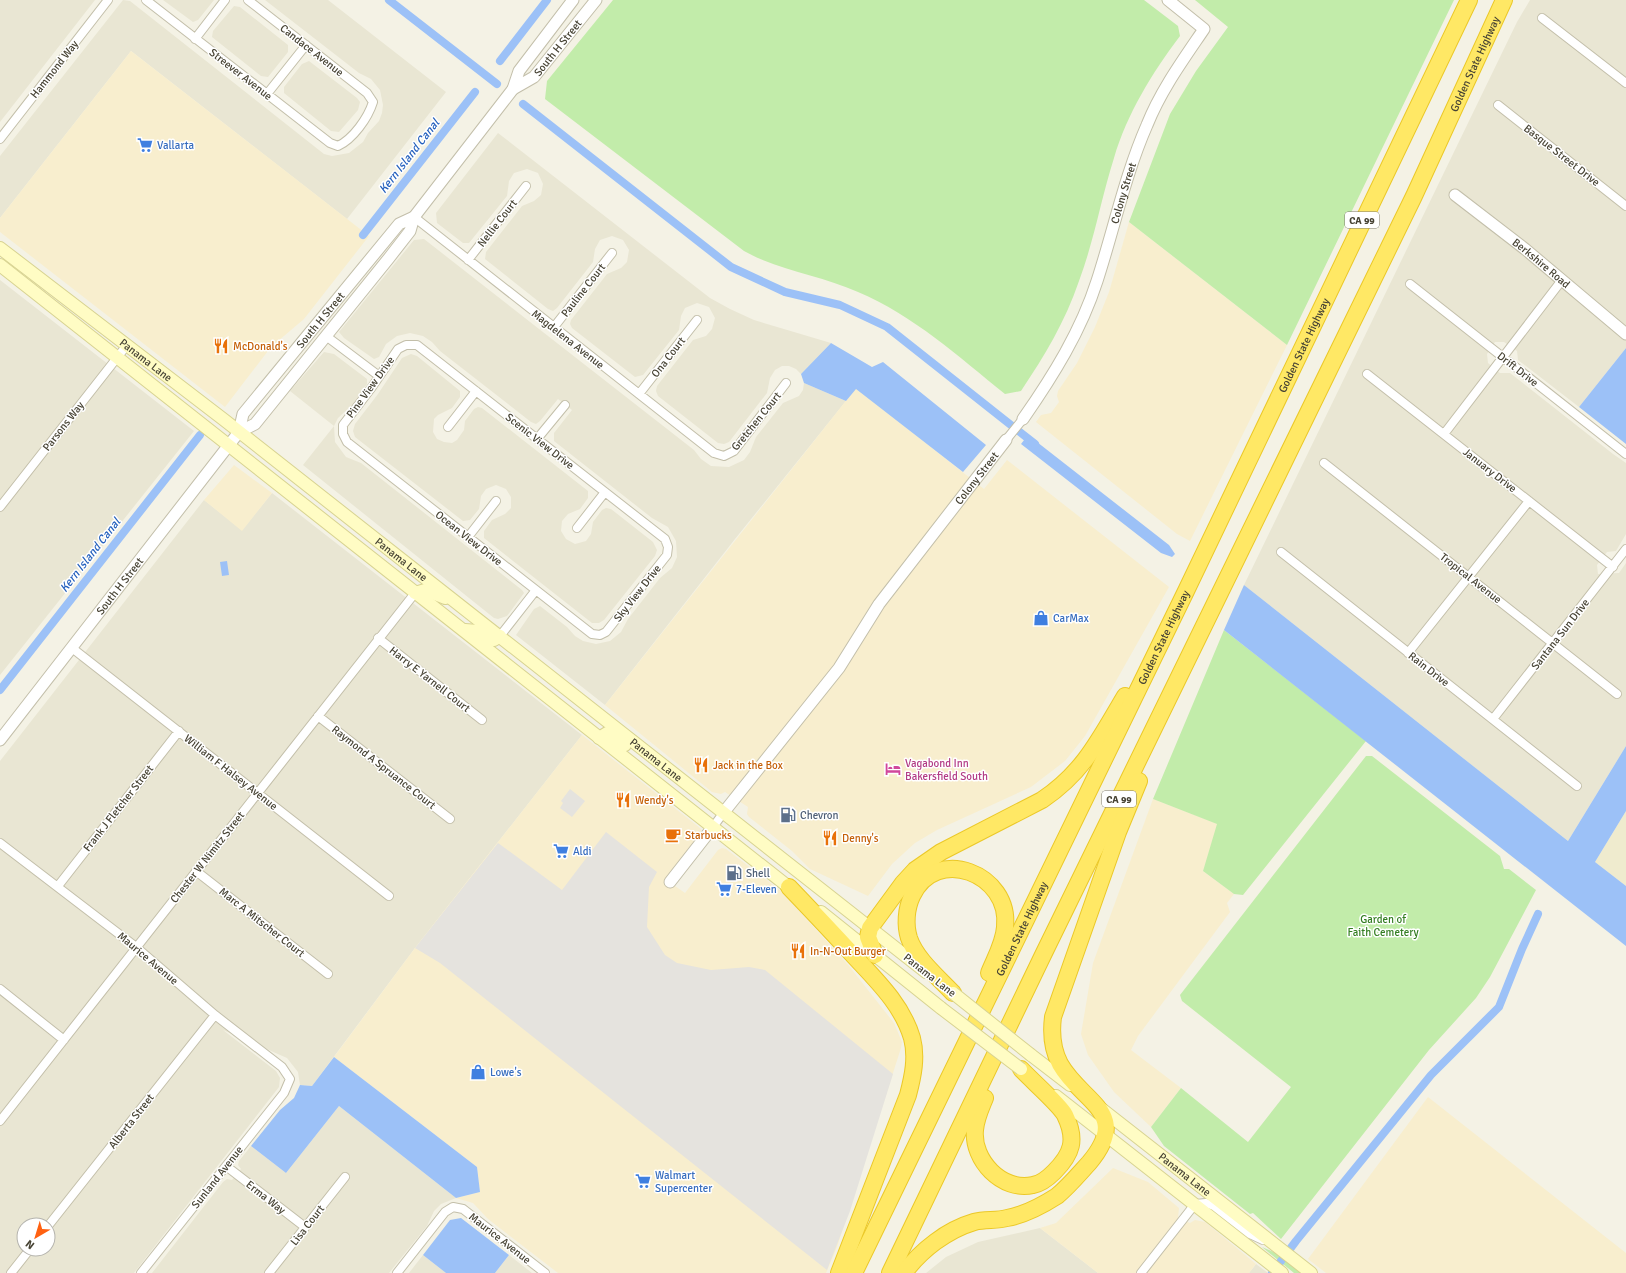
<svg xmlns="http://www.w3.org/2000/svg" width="1626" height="1273" font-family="Signika,sans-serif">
  <rect width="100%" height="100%" fill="#f4f2e5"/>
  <path fill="#e9e6d3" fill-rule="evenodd" d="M 0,0 L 95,0 L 0,122 Z
    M 123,0 L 130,1 L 324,154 L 332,156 L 349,153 L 363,142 L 368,133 L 379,121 L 382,113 L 383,105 L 380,90 L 371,79 L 359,73 L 265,0 L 328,0 L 446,92 L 347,219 L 131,51 L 0,218 L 0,156 Z
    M 163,0 L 214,0 L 198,20 L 193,22 Z
    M 1530,0 L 1626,0 L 1626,348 L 1579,407 L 1518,360 L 1517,351 L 1504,342 L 1495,342 L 1487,354 L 1488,363 L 1500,373 L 1510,373 L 1613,454 L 1626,463 L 1626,534 L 1616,551 L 1607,552 L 1597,565 L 1598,574 L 1619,573 L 1626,563 L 1626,746 L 1568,841 L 1244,585 L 1517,22 Z
    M 234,6 L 240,7 L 288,45 L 288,52 L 268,77 L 261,76 L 212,37 L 213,31 Z
    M 309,61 L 357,98 L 360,102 L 358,110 L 339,132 L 331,131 L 284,93 L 284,87 L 302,64 Z
    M 498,133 L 710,298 L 730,309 L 754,320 L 831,343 L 801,374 L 796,369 L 789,366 L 782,366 L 775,370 L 770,378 L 767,393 L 729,442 L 724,444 L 718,443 L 658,396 L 656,391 L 657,386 L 693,340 L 706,336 L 712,329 L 715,318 L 709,307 L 697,303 L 685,308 L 681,316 L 679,330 L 643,375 L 635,377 L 572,328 L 570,324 L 571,320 L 607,274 L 621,268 L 627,262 L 629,250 L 623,240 L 612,236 L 600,240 L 595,249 L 593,262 L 557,308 L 553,311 L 548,309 L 485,259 L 486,252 L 522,206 L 534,201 L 541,195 L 543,184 L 538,173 L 527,169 L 514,173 L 509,181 L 507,196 L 469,243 L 463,243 L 437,223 L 436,213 Z
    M 424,239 L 694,450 L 701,459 L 711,466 L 729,467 L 744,460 L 750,452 L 756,437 L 783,403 L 799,396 L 803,390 L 804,383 L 846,401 L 735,539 L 605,705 L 516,635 L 534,609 L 540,606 L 567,627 L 575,636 L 583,641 L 596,644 L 610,641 L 621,632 L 628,619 L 660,578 L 672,568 L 677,557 L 676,541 L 668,527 L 652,518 L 554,441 L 554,433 L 572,410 L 558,399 L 540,421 L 536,424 L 531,422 L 440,351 L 432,342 L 423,336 L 410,333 L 397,336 L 386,344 L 379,357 L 374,359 L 344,338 L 339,332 L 414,240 Z
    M 0,280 L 194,431 L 0,675 Z
    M 324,352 L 334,354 L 367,379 L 367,384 L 353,404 L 338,418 L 334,426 L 335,442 L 346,457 L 361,463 L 522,590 L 524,593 L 507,616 L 498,619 L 494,618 L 303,465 L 334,426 L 290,391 Z
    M 411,354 L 417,356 L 460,391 L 460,397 L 452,408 L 438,415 L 434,419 L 433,432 L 437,439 L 444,442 L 452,443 L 457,440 L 464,430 L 465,421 L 474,409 L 478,407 L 482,408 L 588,491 L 588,498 L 580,509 L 568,514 L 562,521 L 561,531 L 566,539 L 575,544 L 586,541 L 591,534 L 593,522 L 602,510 L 606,508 L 611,509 L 653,542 L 657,550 L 655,556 L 604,620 L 599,623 L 592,623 L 484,538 L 484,531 L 492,520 L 505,514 L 511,508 L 511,497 L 506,489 L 496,485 L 486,489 L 481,496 L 479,509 L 470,520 L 463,521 L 355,437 L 353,431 L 355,424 L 378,394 L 402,358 Z
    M 272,493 L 582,735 L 415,948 L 312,1086 L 300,1085 L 298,1072 L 287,1058 L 223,1030 L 276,1071 L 280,1078 L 279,1087 L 134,1273 L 0,1273 L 0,761 L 204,500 L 242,530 ZM 24,1225 L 48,1225 L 48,1249 L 24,1249 Z
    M 339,1106 L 456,1198 L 441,1204 L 434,1211 L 427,1226 L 389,1273 L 152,1273 L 223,1182 L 227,1179 L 232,1180 L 241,1169 L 238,1165 L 239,1161 L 251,1146 L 286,1173 Z
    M 1040,1228 L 1098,1273 L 926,1273 L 946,1257 L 978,1242 Z
    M 423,1255 L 446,1273 L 409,1273 Z
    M 509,1255 L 532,1273 L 495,1273 Z
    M 1256,1264 L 1268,1273 L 1249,1273 Z"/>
  <path fill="#f8eece" d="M 131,51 L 369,236 L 304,319 L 271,347 L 225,407 L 0,232 L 0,218 Z
    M 1129,222 L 1287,345 L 1190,541 L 1177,534 L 1036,422 L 1041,415 L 1051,413 L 1059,402 L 1057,396 L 1058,391 L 1077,363 L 1095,327 L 1109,292 Z
    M 856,388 L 984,489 L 1007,460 L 1169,587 L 1085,736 L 1065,761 L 1031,787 L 937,830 L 915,843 L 892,864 L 868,896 L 810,869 L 792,851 L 749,817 L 747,814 L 748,807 L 725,792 L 721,794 L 712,792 L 605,705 Z
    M 234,465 L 272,493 L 242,531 L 204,500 Z
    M 582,735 L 700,828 L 702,832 L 668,881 L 685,893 L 718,850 L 722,848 L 726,849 L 781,891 L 849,966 L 894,1023 L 902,1042 L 901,1048 L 837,1247 L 826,1273 L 558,1273 L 488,1219 L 473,1203 L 456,1198 L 480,1192 L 477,1167 L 334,1057 L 415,948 Z
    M 1153,799 L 1218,824 L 1203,871 L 1234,894 L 1227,903 L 1230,912 L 1138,1036 L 1131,1050 L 1181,1088 L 1151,1127 L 1114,1092 L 1088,1055 L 1081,1034 L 1093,963 Z
    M 1428,1097 L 1626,1253 L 1626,1273 L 1326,1273 L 1308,1259 Z
    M 1113,1168 L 1148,1182 L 1179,1208 L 1178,1218 L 1190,1223 L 1195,1220 L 1205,1222 L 1256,1264 L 1249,1273 L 1098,1273 L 1040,1228 L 1056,1223 Z"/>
  <path fill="#efebce" d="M 1626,811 L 1626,886 L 1595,862 Z"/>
  <path fill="#c2ecaa" d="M 613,0 L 1144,0 L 1178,26 L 1180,36 C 1152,73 1127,114 1114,158 C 1101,199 1094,241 1079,281 C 1065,322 1045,355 1021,391 L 1005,394 C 959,357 913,315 858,292 C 821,275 780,271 744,251 L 545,99 L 547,81 Z
    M 1195,0 L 1454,0 L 1287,345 L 1129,222 L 1170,114 L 1196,71 L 1228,27 Z
    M 1224,630 L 1366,741 L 1243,895 L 1234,894 L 1203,871 L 1217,824 L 1153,799 Z
    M 1366,756 L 1372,756 L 1500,856 L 1504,869 L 1509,869 L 1536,890 L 1490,977 L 1476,998 L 1429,1050 L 1281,1239 L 1253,1213 L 1250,1214 L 1164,1146 L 1151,1127 L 1181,1088 L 1248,1142 L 1291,1087 L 1182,1001 L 1180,995 Z
    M 1262,1247 L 1276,1253 L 1301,1273 L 1294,1273 Z"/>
  <path fill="#e5e3de" d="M 570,789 L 585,801 L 572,817 L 560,808 L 563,803 L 561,801 Z
    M 606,832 L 657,872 L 649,887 L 647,927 L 665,955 L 677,963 L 711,970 L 749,967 L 765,970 L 893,1074 L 850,1211 L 827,1270 L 464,982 L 440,963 L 415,948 L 498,843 L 562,890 Z"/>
  <path fill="#9cc1f7" d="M 831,343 L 872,367 L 883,362 L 986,445 L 963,472 L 856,389 L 846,401 L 804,383 L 801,374 Z
    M 1626,348 L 1626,444 L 1579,407 Z
    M 1028,435 L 1169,545 L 1175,554 L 1172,557 L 1161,553 L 1021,444 Z
    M 227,561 L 229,575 L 222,576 L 220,562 Z
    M 1244,585 L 1568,841 L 1626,746 L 1626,811 L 1595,862 L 1626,886 L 1626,946 L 1224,630 Z
    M 334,1057 L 477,1167 L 480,1192 L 456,1198 L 339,1106 L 286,1173 L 251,1146 L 280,1110 L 294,1098 L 300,1085 L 312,1086 Z
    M 461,1218 L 509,1255 L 495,1273 L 446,1273 L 423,1255 L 450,1220 Z"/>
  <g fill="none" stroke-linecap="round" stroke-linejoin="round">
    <path stroke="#9cc1f7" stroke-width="8" d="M 389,0 L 497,84
      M 500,61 L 547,0
      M 523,104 L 731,267 L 785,292 L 840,305 L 887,327 L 1035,444
      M 363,235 L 475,92
      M 0,690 L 200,435
      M 1272,1273 L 1296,1241 L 1431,1075 L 1499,1007 L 1522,949 L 1538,914"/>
    <defs>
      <path id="minor" d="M 146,0 L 330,143 L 338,146 C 353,139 368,118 373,102 L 367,93 L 248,0
        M 1542,18 L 1626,83
        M 195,39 L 225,0
        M 267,94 L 306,45
        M 1498,105 L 1626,206
        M 0,139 L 108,0
        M 414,217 L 714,453 L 724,456 L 734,451 L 786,383
        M 468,260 L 526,186
        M 1410,284 L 1626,454
        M 554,327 L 612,253
        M 326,336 L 379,376
        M 406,345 L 417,345 L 665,539 L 668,547 L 667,555 L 606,632 L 600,635 L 592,634 L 347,442 L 343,434 L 343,425 L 372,387 L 398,349 Z
        M 1367,374 L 1613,567
        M 639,394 L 697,320
        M 448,427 L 476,391
        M 1444,434 L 1562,280
        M 537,439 L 565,405
        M 1006,440 L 1023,419
        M 1324,463 L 1617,694
        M 0,507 L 127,345
        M 577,528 L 605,492
        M 468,537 L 496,501
        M 1281,552 L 1577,786
        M 500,636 L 536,590
        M 378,638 L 482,720
        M 72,648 L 389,896
        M 1408,653 L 1529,501
        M 318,716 L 450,819
        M 1493,719 L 1626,549
        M 713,827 L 724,812
        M 0,843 L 136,947 L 215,1015 L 282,1067 L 290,1079 L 284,1093 L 141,1273
        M 196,871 L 328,974
        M 58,886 L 179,731
        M 0,989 L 64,1040
        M 0,1121 L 415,593
        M 226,1166 L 305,1227
        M 48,1226 L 215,1015
        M 11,1273 L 30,1249
        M 269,1273 L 345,1177
        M 397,1273 L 445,1212 L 453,1207 L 463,1209 L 545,1273
        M 1141,1273 L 1195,1204 L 1206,1203 L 1214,1206 L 1250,1234 L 1263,1240"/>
      <g id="tertiary">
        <path id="s1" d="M 573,0 L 519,71 L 513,89 L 534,77 L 596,0"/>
        <path id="s2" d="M 1455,195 L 1525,249 L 1626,334"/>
        <path id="s3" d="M 1023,419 C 1053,376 1081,331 1097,281 C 1114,229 1125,175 1147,125 C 1161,90 1183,60 1204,29 L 1168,0"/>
        <path d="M 239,432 L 255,424 L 389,258 L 410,231 L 414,217 L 513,89"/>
        <path id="s4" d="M 0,740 L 239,432 L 243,414 L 399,224 L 414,217"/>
        <path id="s5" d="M 724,812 L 839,668 L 879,604 L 1006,440"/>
        <path d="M 670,882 L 713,827"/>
      </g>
      <g id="secondary">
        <path id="s6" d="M 0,248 L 223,419 L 926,972"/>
        <path d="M 0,265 L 795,892"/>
        <path d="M 415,593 L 425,590 L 445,598"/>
        <path d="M 465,630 L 478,631 L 494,640 L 500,636"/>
        <path d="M 599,738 L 607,733 L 625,745"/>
        <path d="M 821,912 L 941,1008"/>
        <path d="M 1031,1055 L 1070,1085"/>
        <path d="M 1056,1096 L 1282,1273"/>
        <path id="s7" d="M 1099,1107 L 1311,1273"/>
      </g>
      <g id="motorway">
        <path d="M 789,887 C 810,909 831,931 852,954 C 875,979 902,1004 912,1038 C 917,1057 913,1076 908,1095 L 839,1273"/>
        <path d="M 875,955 L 868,937 L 870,928 L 903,883 L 915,870 L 941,852 L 1042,800 C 1084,772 1100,738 1125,696"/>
        <path d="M 953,993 C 938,977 916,959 909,938 C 905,925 906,909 912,896 C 936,844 1011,874 1005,927 C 1004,943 995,958 989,973"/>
        <path d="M 985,1098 C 981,1108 976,1118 975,1130 C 972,1160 1002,1192 1033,1185 C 1040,1184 1048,1178 1054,1172 C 1072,1154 1077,1140 1065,1115 C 1059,1104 1031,1080 1021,1069"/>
        <path id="s8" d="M 854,1273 L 1186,591 L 1469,0"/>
        <path id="s9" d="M 890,1273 L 1043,955 L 1414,196 L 1504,0"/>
        <path d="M 904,1273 C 921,1250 947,1230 974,1222 C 985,1219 997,1221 1007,1218 C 1024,1215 1043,1205 1057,1196 C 1069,1186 1078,1175 1089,1163 C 1132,1112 1082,1103 1060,1064 C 1052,1049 1051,1033 1053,1017 L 1118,832 L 1139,781"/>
      </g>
    </defs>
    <use href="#minor" stroke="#c3bfaa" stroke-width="10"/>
    <use href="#tertiary" stroke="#c3bfaa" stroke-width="13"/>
    <use href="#secondary" stroke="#d8d391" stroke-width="14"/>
    <use href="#motorway" stroke="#ebc828" stroke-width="18"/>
    <use href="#minor" stroke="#fff" stroke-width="8"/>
    <use href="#tertiary" stroke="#fff" stroke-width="11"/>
    <use href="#secondary" stroke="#fffcc4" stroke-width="12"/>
    <use href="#motorway" stroke="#ffe865" stroke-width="16"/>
    <defs>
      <path id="secondary-bridge" d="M 953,993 L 1031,1055
        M 941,1008 L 1021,1069"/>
    </defs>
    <use href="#secondary-bridge" stroke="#d8d391" stroke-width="14" stroke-linecap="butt"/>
    <use href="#secondary-bridge" stroke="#fffcc4" stroke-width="12"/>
  </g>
  <defs>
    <symbol id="supermarket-bare" viewBox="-9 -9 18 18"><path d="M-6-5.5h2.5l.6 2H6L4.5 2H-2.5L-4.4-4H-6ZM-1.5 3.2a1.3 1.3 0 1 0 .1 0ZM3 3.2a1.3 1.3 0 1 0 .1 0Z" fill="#3f7fe0" stroke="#fff" stroke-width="2.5" paint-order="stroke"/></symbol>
    <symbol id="restaurant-bare" viewBox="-9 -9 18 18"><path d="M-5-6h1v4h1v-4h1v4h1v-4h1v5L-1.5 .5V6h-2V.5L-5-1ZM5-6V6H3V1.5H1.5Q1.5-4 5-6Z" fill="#e8710a" stroke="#fff" stroke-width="2.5" paint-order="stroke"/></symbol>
    <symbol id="shop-bare" viewBox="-9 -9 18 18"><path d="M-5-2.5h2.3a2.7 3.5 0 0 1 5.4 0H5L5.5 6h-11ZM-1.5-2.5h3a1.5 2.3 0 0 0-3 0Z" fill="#3f7fe0" stroke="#fff" stroke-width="2.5" paint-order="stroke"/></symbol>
    <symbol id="hotel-bare" viewBox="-9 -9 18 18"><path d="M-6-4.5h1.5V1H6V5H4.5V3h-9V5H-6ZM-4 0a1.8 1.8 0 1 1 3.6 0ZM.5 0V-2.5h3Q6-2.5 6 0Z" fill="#d1479c" stroke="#fff" stroke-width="2.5" paint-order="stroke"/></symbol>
    <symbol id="fuel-bare" viewBox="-9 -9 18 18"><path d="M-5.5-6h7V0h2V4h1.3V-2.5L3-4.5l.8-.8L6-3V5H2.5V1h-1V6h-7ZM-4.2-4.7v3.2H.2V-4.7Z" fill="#5c6f8a" stroke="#fff" stroke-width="2.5" paint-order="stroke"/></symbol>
    <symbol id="cafe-bare" viewBox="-9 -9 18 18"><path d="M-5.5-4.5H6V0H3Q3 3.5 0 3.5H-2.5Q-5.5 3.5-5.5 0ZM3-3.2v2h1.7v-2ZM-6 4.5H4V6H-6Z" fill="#e8710a" stroke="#fff" stroke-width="2.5" paint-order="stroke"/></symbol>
  </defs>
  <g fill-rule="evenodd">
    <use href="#supermarket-bare" x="134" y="134" width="22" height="22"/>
    <use href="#restaurant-bare" x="210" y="335" width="22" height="22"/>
    <use href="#shop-bare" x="1030" y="607" width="22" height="22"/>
    <use href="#restaurant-bare" x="690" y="754" width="22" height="22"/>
    <use href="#hotel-bare" x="882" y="758" width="22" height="22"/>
    <use href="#restaurant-bare" x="612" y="789" width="22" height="22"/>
    <use href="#fuel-bare" x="777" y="804" width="22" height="22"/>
    <use href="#cafe-bare" x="662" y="824" width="22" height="22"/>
    <use href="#restaurant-bare" x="819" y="827" width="22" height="22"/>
    <use href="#supermarket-bare" x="550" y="840" width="22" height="22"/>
    <use href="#fuel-bare" x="723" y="862" width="22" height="22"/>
    <use href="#supermarket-bare" x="713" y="878" width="22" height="22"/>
    <use href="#restaurant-bare" x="787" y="940" width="22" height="22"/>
    <use href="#shop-bare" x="467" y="1061" width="22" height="22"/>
    <use href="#supermarket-bare" x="632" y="1170" width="22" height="22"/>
  </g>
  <g text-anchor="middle" stroke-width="3" stroke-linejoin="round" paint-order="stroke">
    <g fill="#fff" stroke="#7e7b71" stroke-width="1">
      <rect x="1345" y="212" width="34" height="16" rx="3"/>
      <rect x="1102" y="791" width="34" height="16" rx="3"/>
    </g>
    <g font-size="10" font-weight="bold" fill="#474334">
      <text x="1362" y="224">CA 99</text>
      <text x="1119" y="803">CA 99</text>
    </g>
    <g font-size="11" fill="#474334" stroke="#fff">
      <text dy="4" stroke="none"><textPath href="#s1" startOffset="170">South H Street</textPath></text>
      <text transform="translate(312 50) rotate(38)" y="4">Candace Avenue</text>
      <text dy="4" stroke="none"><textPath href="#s9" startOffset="1343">Golden State Highway</textPath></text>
      <text transform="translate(54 69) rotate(-52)" y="4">Hammond Way</text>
      <text transform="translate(241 74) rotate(38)" y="4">Streever Avenue</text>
      <text transform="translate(1562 155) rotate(38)" y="4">Basque Street Drive</text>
      <text dy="4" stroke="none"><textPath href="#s3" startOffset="249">Colony Street</textPath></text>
      <text transform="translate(497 223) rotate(-52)" y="4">Nellie Court</text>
      <text dy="4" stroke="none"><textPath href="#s2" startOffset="110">Berkshire Road</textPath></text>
      <text transform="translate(583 290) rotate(-52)" y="4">Pauline Court</text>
      <text dy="4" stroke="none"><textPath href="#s4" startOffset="530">South H Street</textPath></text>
      <text transform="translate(568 339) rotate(38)" y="4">Magdelena Avenue</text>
      <text dy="4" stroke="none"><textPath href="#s8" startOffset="1031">Golden State Highway</textPath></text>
      <text transform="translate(668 357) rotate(-52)" y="4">Ona Court</text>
      <text dy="4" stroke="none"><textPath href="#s6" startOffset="184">Panama Lane</textPath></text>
      <text transform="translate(1518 369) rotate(38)" y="4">Drift Drive</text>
      <text transform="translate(370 387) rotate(-54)" y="4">Pine View Drive</text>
      <text transform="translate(756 421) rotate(-51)" y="4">Gretchen Court</text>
      <text transform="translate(63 426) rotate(-52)" y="4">Parsons Way</text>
      <text transform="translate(540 441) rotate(38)" y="4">Scenic View Drive</text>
      <text transform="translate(1490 470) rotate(38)" y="4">January Drive</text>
      <text dy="4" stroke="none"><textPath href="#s5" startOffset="419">Colony Street</textPath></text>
      <text transform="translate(469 538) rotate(38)" y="4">Ocean View Drive</text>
      <text dy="4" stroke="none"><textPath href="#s6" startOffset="508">Panama Lane</textPath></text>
      <text transform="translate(1471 578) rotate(38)" y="4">Tropical Avenue</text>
      <text dy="4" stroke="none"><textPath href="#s4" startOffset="195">South H Street</textPath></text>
      <text transform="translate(637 593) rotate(-52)" y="4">Sky View Drive</text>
      <text transform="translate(1560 634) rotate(-52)" y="4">Santana Sun Drive</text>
      <text dy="4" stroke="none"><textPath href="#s8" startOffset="707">Golden State Highway</textPath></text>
      <text transform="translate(1429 669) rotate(38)" y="4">Rain Drive</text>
      <text transform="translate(430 679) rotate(38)" y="4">Harry E Yarnell Court</text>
      <text dy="4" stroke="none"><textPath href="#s6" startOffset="832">Panama Lane</textPath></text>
      <text transform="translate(384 767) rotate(38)" y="4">Raymond A Spruance Court</text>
      <text transform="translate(231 772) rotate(38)" y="4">William F Halsey Avenue</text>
      <text transform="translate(118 808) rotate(-52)" y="4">Frank J Fletcher Street</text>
      <text transform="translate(207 857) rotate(-52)" y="4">Chester W Nimitz Street</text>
      <text transform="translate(262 922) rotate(38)" y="4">Marc A Mitscher Court</text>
      <text dy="4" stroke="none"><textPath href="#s8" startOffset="383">Golden State Highway</textPath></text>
      <text transform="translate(148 958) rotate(40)" y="4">Maurice Avenue</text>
      <text transform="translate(930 975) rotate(38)" y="4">Panama Lane</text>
      <text transform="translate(131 1121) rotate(-52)" y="4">Alberta Street</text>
      <text dy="4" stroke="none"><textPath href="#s7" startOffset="109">Panama Lane</textPath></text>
      <text transform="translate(217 1177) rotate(-52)" y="4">Sunland Avenue</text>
      <text transform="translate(266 1197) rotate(38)" y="4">Erma Way</text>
      <text transform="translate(307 1225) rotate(-52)" y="4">Lisa Court</text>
      <text transform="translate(500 1238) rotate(38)" y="4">Maurice Avenue</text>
    </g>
    <g font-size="11" fill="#366cbe" stroke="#fff" text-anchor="start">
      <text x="157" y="149">Vallarta</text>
      <text x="1053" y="622">CarMax</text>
      <text x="573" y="855">Aldi</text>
      <text x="736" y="893">7-Eleven</text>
      <text x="490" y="1076">Lowe's</text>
      <text x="655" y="1179">Walmart<tspan x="655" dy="13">Supercenter</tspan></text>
    </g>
    <g font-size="11" fill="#c56008" stroke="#fff" text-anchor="start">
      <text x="233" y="350">McDonald's</text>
      <text x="713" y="769">Jack in the Box</text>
      <text x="635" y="804">Wendy's</text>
      <text x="685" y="839">Starbucks</text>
      <text x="842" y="842">Denny's</text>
      <text x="810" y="955">In-N-Out Burger</text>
    </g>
    <g font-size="11" fill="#b23c85" stroke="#fff" text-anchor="start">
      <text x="905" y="767">Vagabond Inn<tspan x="905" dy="13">Bakersfield South</tspan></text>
    </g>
    <g font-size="11" fill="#4e5e75" stroke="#fff" text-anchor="start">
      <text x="800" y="819">Chevron</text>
      <text x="746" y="877">Shell</text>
    </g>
    <g font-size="11" fill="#347e22" stroke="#fff">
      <text x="1383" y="923">Garden of<tspan x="1383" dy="13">Faith Cemetery</tspan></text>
    </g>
    <g font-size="12" font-style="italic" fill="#2460bd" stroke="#fff">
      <text transform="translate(409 156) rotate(-52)" y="4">Kern Island Canal</text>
      <text transform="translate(90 555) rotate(-52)" y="4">Kern Island Canal</text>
    </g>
  </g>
  <g transform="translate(36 1237) rotate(218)"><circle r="19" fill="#ffffff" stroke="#b5b4ae"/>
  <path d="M0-3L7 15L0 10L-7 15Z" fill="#ff6111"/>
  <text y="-6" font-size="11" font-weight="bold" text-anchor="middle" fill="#474334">N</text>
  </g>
</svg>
